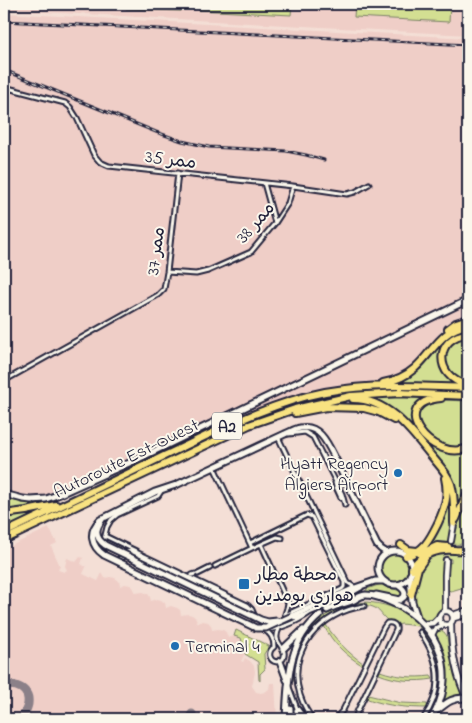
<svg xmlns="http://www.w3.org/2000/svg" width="472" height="723" font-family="'Indie Flower','Playpen Sans Arabic',sans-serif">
  <rect width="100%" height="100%" fill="#f4dfd6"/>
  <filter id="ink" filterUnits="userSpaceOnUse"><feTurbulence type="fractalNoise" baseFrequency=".02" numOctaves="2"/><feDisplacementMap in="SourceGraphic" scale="10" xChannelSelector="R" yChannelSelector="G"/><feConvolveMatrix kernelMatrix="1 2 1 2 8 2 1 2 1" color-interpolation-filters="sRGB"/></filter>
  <g filter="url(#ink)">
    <path fill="#efcec7" d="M 4,4 L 468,4 L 468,35 L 86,14 L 83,13 L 80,14 L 4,10 Z
      M 4,13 L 468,38 L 468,316 L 458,317 L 450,323 L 441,331 L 429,349 L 408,371 L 387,381 L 340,388 L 312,394 L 262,407 L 104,472 L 56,495 L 40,499 L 17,496 L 8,491 L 4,486 Z
      M 49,528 L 57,543 L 51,546 L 60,566 L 58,570 L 64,572 L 67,570 L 65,566 L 67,558 L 76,562 L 80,557 L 83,558 L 81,564 L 86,567 L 83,574 L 98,581 L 102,573 L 105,578 L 110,577 L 115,578 L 119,581 L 120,586 L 125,584 L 130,585 L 133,587 L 136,593 L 143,592 L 148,594 L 150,597 L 151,601 L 157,599 L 161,600 L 165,603 L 166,608 L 171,606 L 177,608 L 180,610 L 181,615 L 188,614 L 192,615 L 196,618 L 197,623 L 203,621 L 208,622 L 211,625 L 212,630 L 218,629 L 223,630 L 226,632 L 228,638 L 234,636 L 238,637 L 242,641 L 244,645 L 250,644 L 241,661 L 243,662 L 245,658 L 250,661 L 254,666 L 255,672 L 252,686 L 256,692 L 261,693 L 265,692 L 269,689 L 270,683 L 275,683 L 277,719 L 4,719 L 4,549 Z"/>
    <path fill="#d3df92" stroke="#7a8066" d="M 126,4 L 182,4 L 181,11 L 126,9 Z
      M 199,4 L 292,4 L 291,15 L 198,10 Z
      M 355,4 L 450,4 L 449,22 L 354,17 Z
      M 468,327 L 468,332 L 450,338 L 441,367 L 446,376 L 458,384 L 395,382 L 449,334 Z
      M 468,336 L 468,383 L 460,382 L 445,366 L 445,352 L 454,340 Z
      M 378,398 L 425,398 C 422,401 418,403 416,406 C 401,426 431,450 449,453 C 456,454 462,453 468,450 L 468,485 L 457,510 L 457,494 L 451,478 L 381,403 L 375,400 Z
      M 440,400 L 468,401 L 468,445 L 462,448 L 454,449 L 432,442 L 417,425 C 419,403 420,407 440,400 Z
      M 448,487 L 451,490 L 453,541 L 462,513 L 468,498 L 468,541 C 457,549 449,540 437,544 C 433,545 429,548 426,550 L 443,513 Z
      M 4,498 L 22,503 L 38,504 L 38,506 L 4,511 Z
      M 40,512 L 4,529 L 4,516 Z
      M 468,550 L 468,586 L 451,591 L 447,590 L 449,562 L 451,563 L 451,559 L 443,557 L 442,560 L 444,560 C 444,566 442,571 442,576 C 441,593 448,614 428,623 C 409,615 414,594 419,578 C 422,569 424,561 434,556 C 440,553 450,554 457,554 L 457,553 Z
      M381 568a14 14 0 1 1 28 0a14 14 0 1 1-28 0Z
      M 381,584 L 386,587 L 401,591 L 403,595 L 400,598 L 386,594 L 364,593 L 367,589 Z
      M 367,602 C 399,605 423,619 436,649 C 441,661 443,674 441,687 C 439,699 434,709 429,719 L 424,719 L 435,697 L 437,669 L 436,659 L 428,639 L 418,626 L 401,624 L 397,626 C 394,624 390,623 387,620 C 382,616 379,609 373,607 C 366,604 354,606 347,609 C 312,621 299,648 295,683 L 294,682 C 288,637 324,605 367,602 Z
      M 326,625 C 336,640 348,653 363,663 L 362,665 C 345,655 333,643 324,626 Z
      M 236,630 L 269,646 L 264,654 L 265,669 L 260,674 L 260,681 L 259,680 L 258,662 L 245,654 L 249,644 L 243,645 L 241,638 L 234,636 Z
      M 442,631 L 444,632 L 447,636 L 449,652 L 462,698 L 443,703 C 448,687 448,669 443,654 C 441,647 437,641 435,635 L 437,632 Z
      M 380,671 C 397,677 413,678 431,676 L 433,679 C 415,682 396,681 379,674 Z
      M 368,695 L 401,703 L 427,704 L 428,708 C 408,708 387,706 368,699 L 367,698 Z"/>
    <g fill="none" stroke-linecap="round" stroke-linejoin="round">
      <path stroke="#8b8088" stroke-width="9" d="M 4,686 C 16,683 30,689 28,704 C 27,709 24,715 22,719
        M 190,719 L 192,714"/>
      <path stroke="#cab9b7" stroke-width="4.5" stroke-dasharray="4.5 2" stroke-linecap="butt" d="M 446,560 L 451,541"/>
      <defs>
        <path id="minor" d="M 4,87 L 65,103 L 70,107 L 77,118 L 94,155 L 100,162 L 109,166 L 293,186 L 347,194 L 355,192 L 369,184
          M 264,183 L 275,223
          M 167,272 L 196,274 L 208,271 L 251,252 L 275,223 L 288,203 L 293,186
          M 4,381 L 158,295 L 164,289 L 167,272 L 178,173
          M 289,434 L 305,432 L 313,437 L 342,494 L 345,505
          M 278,437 L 348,583 L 354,587
          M 214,467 L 252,548
          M 335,483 L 336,487 L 341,498
          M 105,536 L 136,551
          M 250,543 L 307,515 L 312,517 L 344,582 L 344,587 L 342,589 L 285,615
          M 261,544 L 288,603 L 287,608 L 285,614 L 288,618 C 301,620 349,595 361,588
          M 104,554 L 102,547 L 107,527 L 111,520 L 117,515 L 158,496 L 162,490
          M 215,566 L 252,548 L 277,537 L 282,538
          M 198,574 L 210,568
          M 192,575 L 195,574
          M 264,630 C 271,633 274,639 274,647 C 267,652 269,661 277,662 L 283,659 C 289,646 271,645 279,629
          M 265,630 C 283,629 297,622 311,612
          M 420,632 C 440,660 444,690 423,719
          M 289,687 L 301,719
          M 298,709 L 305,719
          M 296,710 L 297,719
          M 313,719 C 307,712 303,704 300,695 C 286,650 321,612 364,606
          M 335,719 L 343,710 L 384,627 L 387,623 C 393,622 397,625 396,630 L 357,712 L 355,719"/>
        <path id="tertiary" d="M 451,541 L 454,523
          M439 618a7 7 0 1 1 14 0a7 7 0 1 1-14 0Z
          M 445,611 L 445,575 L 446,560
          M 453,615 L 468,610
          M 454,618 L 468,614
          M 424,624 L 433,623 L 439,617
          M 451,624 C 451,648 456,679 468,700
          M 432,635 L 435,629 L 444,625"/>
        <path id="secondary" d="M 341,471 L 377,545 L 381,549 L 387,553
          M 4,494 L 23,499 L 31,500 L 46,499 L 60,494 L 138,459 L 468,300
          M 100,520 L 155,492 L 176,485 L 285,434 C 290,432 295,429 300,428 C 322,423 330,450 338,464
          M378 568a17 17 0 1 1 34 0a17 17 0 1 1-34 0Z
          M 119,562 L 123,554 L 131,552 L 138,554 L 247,606 L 251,610 L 254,617
          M 410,575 L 412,602 L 417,617
          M 376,595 L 400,600 L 404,597 C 407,591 402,588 398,585
          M 327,610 C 335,606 343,604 352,601 C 357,599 360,595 366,595 C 375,595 387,600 395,604 C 440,625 459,676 431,719
          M 292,616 L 355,588 L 375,581 L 384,581
          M 283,649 L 303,630
          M 280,661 L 287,680
          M 290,709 L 290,719
          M 438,710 C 447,702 454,697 467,698
          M 286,719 C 288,681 287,642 320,615"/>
        <path id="motorway" d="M 448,329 L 456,323 L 468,319
          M 383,383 C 395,381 406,376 415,368 C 433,352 441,329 468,325
          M 467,385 C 433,377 435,336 468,334
          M 441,398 C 385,403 431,463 468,448
          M 353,399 C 387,399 410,429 429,453 C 437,463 447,472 451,484 C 455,497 454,510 454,523
          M 295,413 L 326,407 L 364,408 L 379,412 L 394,420
          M 4,514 L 26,511 L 56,505
          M 456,519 L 468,492
          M 4,533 C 57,508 111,482 164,456 C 215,432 269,403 325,392 C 372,383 421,386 468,388
          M 4,540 L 249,425 L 295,409 L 351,396 L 399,393 L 468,396
          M 401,545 L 408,550 L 417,551
          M 420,554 L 437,546 L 448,547
          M 406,556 C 424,552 430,539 438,523 C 445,508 449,495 445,478
          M 412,569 C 417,557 432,551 445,550 C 454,549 459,552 468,549
          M 411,595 L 418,568 L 425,558"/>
      </defs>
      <use href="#minor" stroke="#22223b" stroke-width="7"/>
      <use href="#tertiary" stroke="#22223b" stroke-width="8"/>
      <use href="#secondary" stroke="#22223b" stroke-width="9"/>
      <use href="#motorway" stroke="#22223b" stroke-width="10"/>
      <use href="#minor" stroke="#fbf7ec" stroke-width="3"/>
      <use href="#tertiary" stroke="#fbf7ec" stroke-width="4.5"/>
      <use href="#secondary" stroke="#fbf7ec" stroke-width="5"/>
      <use href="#motorway" stroke="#f8e281" stroke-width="6"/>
      <defs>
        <path id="rail" d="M 4,21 L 468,45
          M 4,70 L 156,132 L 182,141 L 209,147 L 286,151 L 306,155 L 324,160"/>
      </defs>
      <use href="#rail" stroke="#22223b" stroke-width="3"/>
      <use href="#rail" stroke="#fbf7ec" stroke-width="1" stroke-dasharray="4" stroke-linecap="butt"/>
      <defs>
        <path id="secondary-bridge" d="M 103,518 C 96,528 93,536 105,545 L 261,620 L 268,622 L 277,621
          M 100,520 C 88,532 91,546 104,555 L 256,628 L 266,628 L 292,616"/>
      </defs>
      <use href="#secondary-bridge" stroke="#22223b" stroke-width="9" stroke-linecap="butt"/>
      <use href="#secondary-bridge" stroke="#fbf7ec" stroke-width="5"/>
    </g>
  </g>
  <g fill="#1f6fb2" stroke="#fbf7ec" stroke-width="2">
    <circle cx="398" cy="473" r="5"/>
    <rect x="238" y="578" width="12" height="12" rx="2.5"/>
    <circle cx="175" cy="646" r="5"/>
  </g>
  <g text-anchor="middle" stroke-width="4" stroke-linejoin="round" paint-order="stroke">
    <rect fill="#fbf7ec" stroke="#636270" stroke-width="1" x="212" y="412.5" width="30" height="27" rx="4"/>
    <g font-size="16" font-weight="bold" fill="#22223b">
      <text x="227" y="432">A2</text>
    </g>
    <g font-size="18" fill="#22223b" stroke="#fbf7ec">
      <text transform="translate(171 159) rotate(7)" y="6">ممر 35</text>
      <text transform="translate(255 222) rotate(-49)" y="6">ممر 38</text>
      <text transform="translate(155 251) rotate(-83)" y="6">ممر 37</text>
      <text transform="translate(126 458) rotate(-26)" y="6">Autoroute Est-Ouest</text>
    </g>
    <g font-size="18" fill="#22223b" stroke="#fbf7ec" text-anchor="start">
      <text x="388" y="469" text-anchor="end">Hyatt Regency<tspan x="388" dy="21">Algiers Airport</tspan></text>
      <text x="255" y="580">محطة مطار<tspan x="255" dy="21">هواري بومدين</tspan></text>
      <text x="185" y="652">Terminal 4</text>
    </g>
  </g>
  <rect width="472" height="723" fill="none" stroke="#fbf7ec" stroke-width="20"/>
  <rect x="10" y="10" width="452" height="703" fill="none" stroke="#22223b" stroke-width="2" filter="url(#ink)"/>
</svg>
